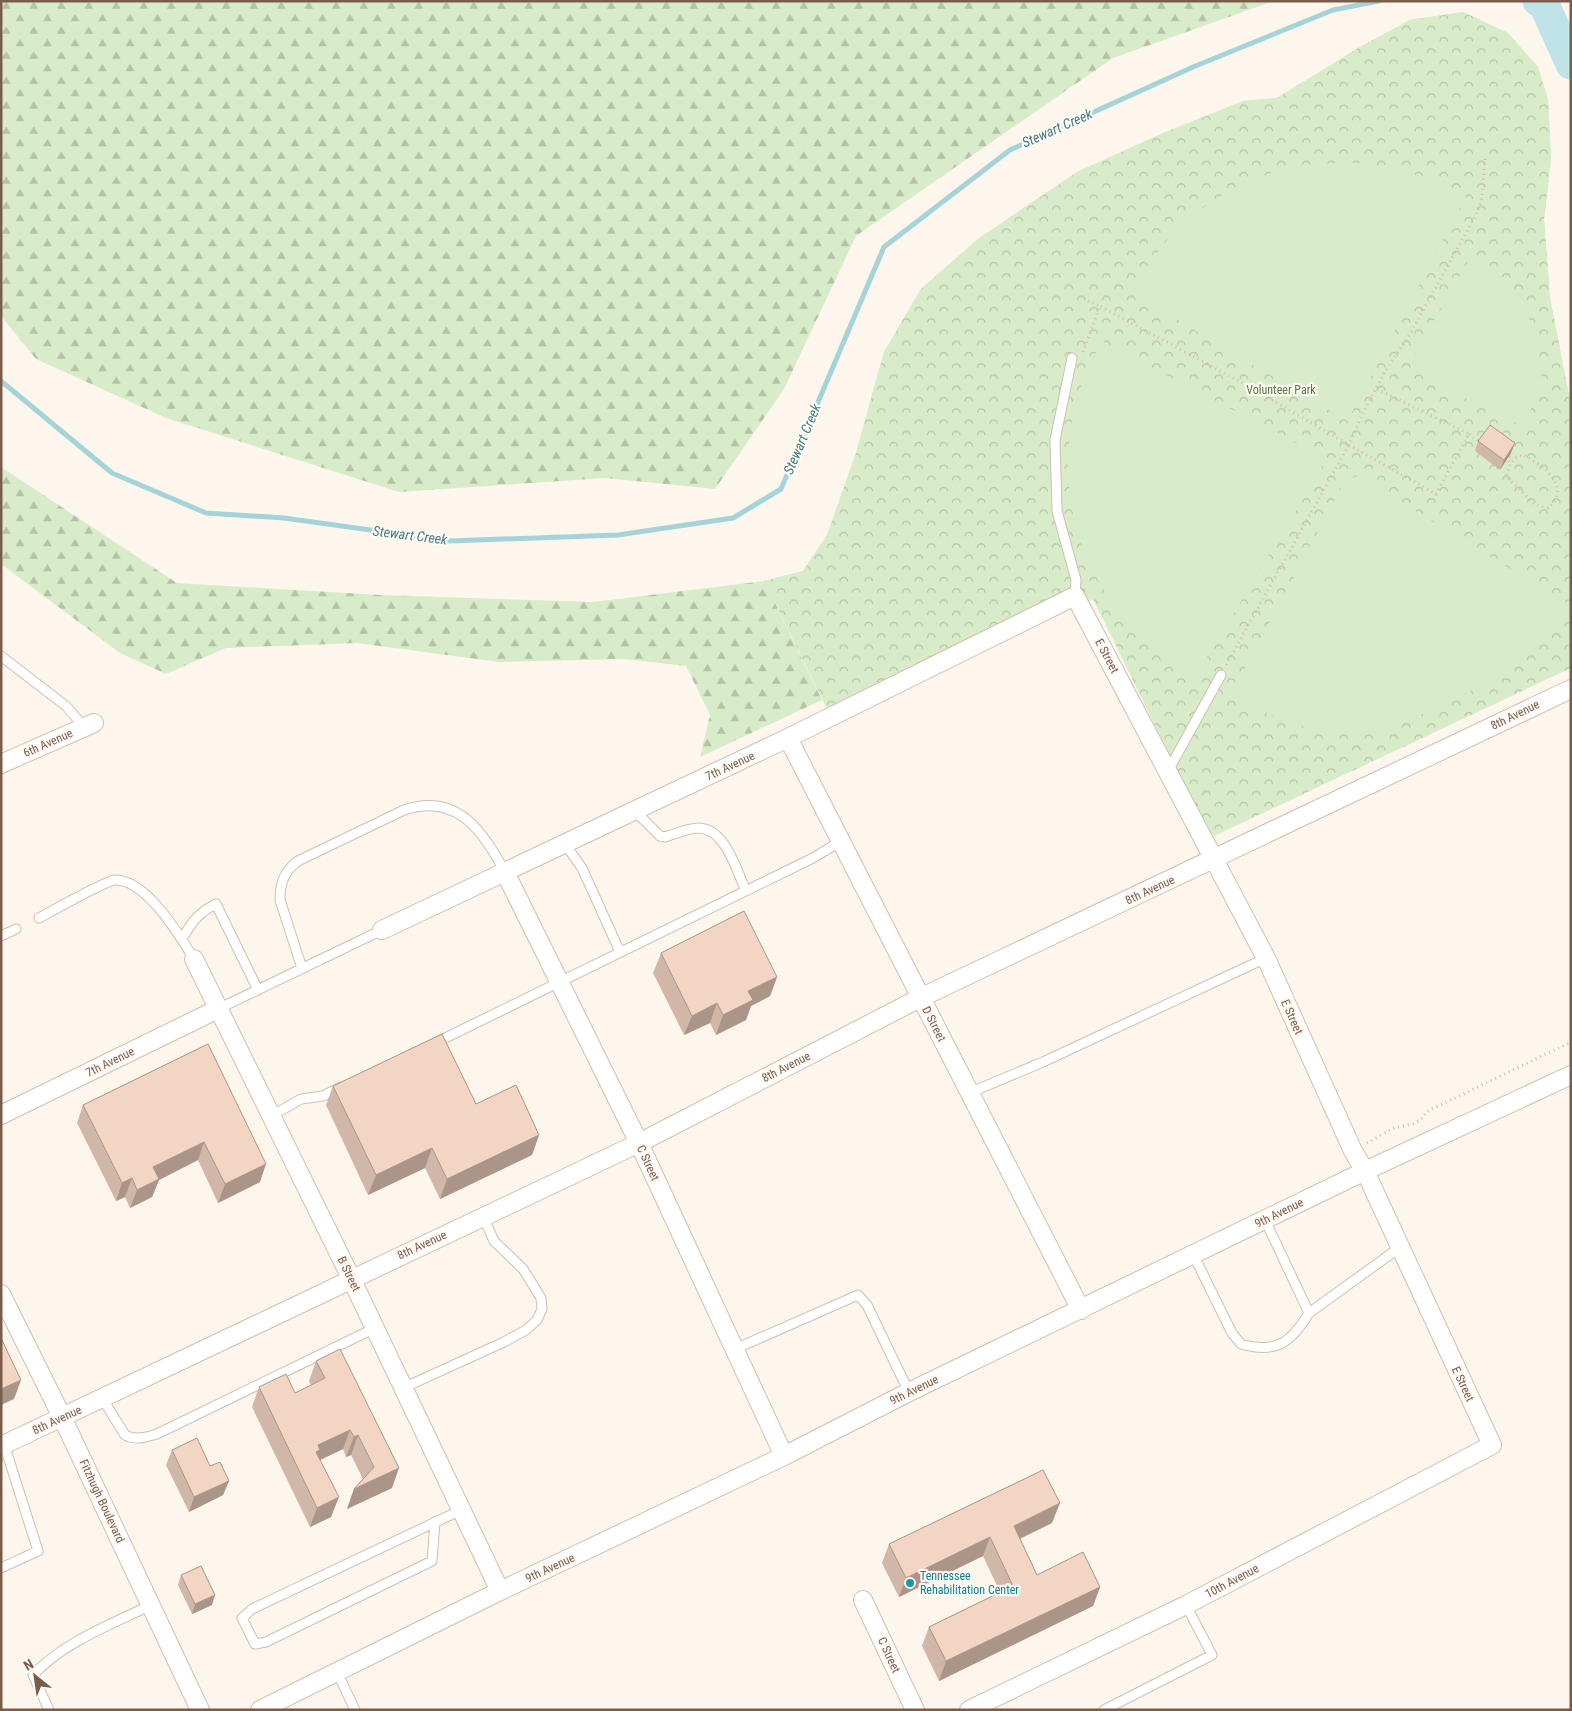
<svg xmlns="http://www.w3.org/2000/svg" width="1572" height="1711" font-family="'Roboto Condensed',sans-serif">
  <defs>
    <pattern id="forest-firs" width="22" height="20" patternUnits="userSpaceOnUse" patternTransform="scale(1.25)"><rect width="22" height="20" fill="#d8ecc9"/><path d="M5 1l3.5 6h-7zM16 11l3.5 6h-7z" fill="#b4c2a5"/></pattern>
    <pattern id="park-crowns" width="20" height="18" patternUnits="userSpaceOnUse" patternTransform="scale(1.25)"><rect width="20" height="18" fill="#d8ecc9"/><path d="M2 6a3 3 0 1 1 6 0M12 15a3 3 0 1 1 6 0" fill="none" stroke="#b4c2a5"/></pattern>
  </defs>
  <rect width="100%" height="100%" fill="#fdf6ec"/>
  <path fill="url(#forest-firs)" d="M 1,1 L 1274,1 L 1113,58 L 856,236 L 784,389 L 715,489 L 605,478 L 399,492 L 166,418 L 36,359 L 1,316 Z
    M 1463,12 L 1508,33 L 1538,67 L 1548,100 L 1551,158 L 1544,219 L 1550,298 L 1571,406 L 831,603 L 777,608 L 822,700 L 700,757 L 710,715 L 686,666 L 624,659 L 499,662 L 357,643 L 226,648 L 166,674 L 120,653 L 1,564 L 1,467 L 177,583 L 380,595 L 593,602 L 764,581 L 803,571 L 827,535 L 856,453 L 884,352 L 921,289 L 978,239 L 1077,172 L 1161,134 L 1243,101 L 1277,98 L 1360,47 L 1410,20 Z"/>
  <path fill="url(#park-crowns)" d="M 1463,12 L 1508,33 L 1538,67 L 1548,100 L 1551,158 L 1544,219 L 1550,298 L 1571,406 L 1571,668 L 1214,836 L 1201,819 L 1093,599 L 1052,614 L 833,721 L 764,581 L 803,571 L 827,535 L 856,453 L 884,352 L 921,289 L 978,239 L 1077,172 L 1161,134 L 1243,101 L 1277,98 L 1360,47 L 1410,20 Z"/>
  <path fill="#d8ecc9" d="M 1358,163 C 1397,167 1432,178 1466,197 L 1351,414 L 1340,417 L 1131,292 C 1135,280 1145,270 1152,260 C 1183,214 1235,181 1289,168 C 1311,163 1335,163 1358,163 Z
    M 1470,258 C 1511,270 1532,315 1539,353 C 1540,359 1543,366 1542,372 C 1541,391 1531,409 1522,426 L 1412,371 L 1410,363 Z
    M 1102,341 L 1319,455 L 1322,468 L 1195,677 C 1095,615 1047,517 1077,400 C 1082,380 1092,360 1102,341 Z
    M 1358,476 L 1568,604 C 1532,663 1512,673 1450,700 C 1429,710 1407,723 1384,730 C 1339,744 1270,718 1230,696 L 1346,479 Z"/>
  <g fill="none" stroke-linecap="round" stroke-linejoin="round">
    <path stroke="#a5d3da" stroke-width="5" d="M 1,381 L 112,473 L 206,513 L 284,518 L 450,541 L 618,535 L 733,518 L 781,489 L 884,247 L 1010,150 L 1193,67 L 1333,10 L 1379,1"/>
    <path stroke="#bfe3e8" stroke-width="31" d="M 1538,1 L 1543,2 L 1571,64"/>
    <defs>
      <path id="lane" d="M 1072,358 L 1055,440 L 1057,511 L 1076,580 L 1075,596
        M 1,656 L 66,706 L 84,727
        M 1168,771 L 1221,675
        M 635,811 L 660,836 L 665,837 C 675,834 688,828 699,828 C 726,829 737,872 746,891
        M 565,844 L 582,868 L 620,952
        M 39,918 C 52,911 105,881 115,880 C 146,879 180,936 194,959
        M 1,936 L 16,929
        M 182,939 C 191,923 199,912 216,904 L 258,990
        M 302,968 L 280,900 C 280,883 284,871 298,861 L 404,810 C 458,792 483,832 505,872
        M 218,1009 L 382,930
        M 435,1043 L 813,858 L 841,841
        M 969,1093 L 1043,1062 L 1266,958
        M 271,1116 L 301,1099 L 323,1096 L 341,1087
        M 1193,1254 L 1232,1333 L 1241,1344 C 1276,1354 1291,1343 1309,1313 L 1265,1220
        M 1309,1313 L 1399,1248
        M 735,1349 L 858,1295 L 867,1305 L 909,1392
        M 403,1388 L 504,1342 L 526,1330 L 537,1320 L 542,1309 L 541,1298 L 523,1269 L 494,1241 L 483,1216
        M 102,1398 L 125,1435 C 136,1441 146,1437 157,1434 L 375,1328
        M 435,1522 L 432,1561 L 266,1642 L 255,1644 L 242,1618 L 252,1609 L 461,1510
        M 1,1568 L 38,1551 L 4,1444
        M 337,1672 L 355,1710
        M 49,1710 L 33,1675 C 64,1642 110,1625 151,1605
        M 1104,1710 L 1212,1655 L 1186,1605"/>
      <path id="street" d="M 788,738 L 1081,1310
        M 1,764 L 94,723
        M 505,872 L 639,1143 L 784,1456
        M 382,930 L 788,738 L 1075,596 L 1266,958 L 1353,1151 L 1365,1171 L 1492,1445 L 1186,1605 L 969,1710
        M 194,959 L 351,1278 L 500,1591
        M 1,1115 L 218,1009
        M 1,1294 L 62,1417 L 200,1710
        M 1,1446 L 639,1143 L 920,998 L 1571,689
        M 863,1600 L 915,1710
        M 260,1710 L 500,1591 L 784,1456 L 909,1392 L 1365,1171 L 1571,1075"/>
    </defs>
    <use href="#lane" stroke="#d1beb0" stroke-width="11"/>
    <use href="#street" stroke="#d1beb0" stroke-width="20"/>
    <path stroke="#d9b8a5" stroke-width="3" stroke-dasharray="1 4" stroke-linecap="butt" d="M 1088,301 L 1100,306
      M 1083,352 L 1100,306 L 1250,387 L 1349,445 L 1226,665
      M 1377,389 L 1469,434 L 1436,494 L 1349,445 C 1363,410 1383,372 1406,341 L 1477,213 L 1482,198 L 1485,156
      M 1469,434 L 1480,442
      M 1504,459 L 1511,463 L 1515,458 L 1524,455 C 1545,467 1572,487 1548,508 L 1534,504 L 1506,476 L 1511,463
      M 1367,1143 C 1375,1139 1384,1133 1392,1129 C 1403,1125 1420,1126 1426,1112 L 1571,1042"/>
    <use href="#lane" stroke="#fff" stroke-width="9"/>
    <use href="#street" stroke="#fff" stroke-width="18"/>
  </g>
  <path fill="#d1b7a8" d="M 1478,441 L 1511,453 L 1500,470 L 1475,451 Z
    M 661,953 L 777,977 L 770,996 L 751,1006 L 746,1020 L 716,1035 L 710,1023 L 684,1035 L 653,973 Z
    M 208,1044 L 260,1182 L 218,1203 L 198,1160 L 159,1180 L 152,1197 L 130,1208 L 125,1197 L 116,1201 L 77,1123 L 83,1105 Z
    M 333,1086 L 476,1104 L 539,1135 L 532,1155 L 440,1199 L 425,1168 L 368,1195 L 326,1105 Z
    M 316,1361 L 392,1488 L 347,1509 L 354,1489 L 363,1479 L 351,1455 L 346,1457 L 343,1449 L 320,1460 L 331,1517 L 310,1527 L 252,1407 L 259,1387 L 295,1393 L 311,1385 L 309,1381 Z
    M 172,1450 L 210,1466 L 229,1481 L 223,1495 L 189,1512 L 166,1465 Z
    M 1052,1523 L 1020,1539 L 1037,1575 L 1100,1587 L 1093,1606 L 939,1681 L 922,1646 L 929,1627 L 1000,1592 L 983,1556 L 899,1597 L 882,1563 L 889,1544 Z
    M 181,1575 L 212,1605 L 192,1614 L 178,1585 Z"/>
  <path fill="#aa9588" d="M 1515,443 L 1511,453 L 1500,470 L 1504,460 Z
    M 777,977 L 770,996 L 751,1006 L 746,1020 L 716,1035 L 723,1015 L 748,991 Z
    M 717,1003 L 710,1023 L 684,1035 L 692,1016 Z
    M 539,1135 L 532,1155 L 440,1199 L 447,1179 Z
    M 204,1142 L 198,1160 L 159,1180 L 152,1197 L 130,1208 L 137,1190 L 153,1167 Z
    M 432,1148 L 425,1168 L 368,1195 L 376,1175 Z
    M 266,1164 L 260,1182 L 218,1203 L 225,1184 Z
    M 132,1178 L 125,1197 L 116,1201 L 122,1183 Z
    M 21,1380 L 14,1399 L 1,1405 L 1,1389 Z
    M 350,1430 L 343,1449 L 316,1462 L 313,1470 L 318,1445 Z
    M 358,1435 L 351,1455 L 346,1457 L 354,1437 Z
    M 399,1468 L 392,1488 L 347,1509 L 354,1489 Z
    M 229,1481 L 223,1495 L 189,1512 L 194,1497 Z
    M 339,1497 L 331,1517 L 310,1527 L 317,1508 Z
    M 1060,1503 L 1052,1523 L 1006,1545 L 1014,1526 Z
    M 990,1537 L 983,1556 L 899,1597 L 906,1578 Z
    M 1100,1587 L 1093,1606 L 939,1681 L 946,1661 Z
    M 215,1595 L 212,1605 L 192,1614 L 195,1604 Z"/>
  <path fill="#f3d5c3" stroke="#aa9588" d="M 1490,425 L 1515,443 L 1504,460 L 1478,441 Z
    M 744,911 L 777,977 L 748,991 L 753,1000 L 723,1015 L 717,1003 L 692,1016 L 661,953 Z
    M 442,1034 L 476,1104 L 516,1085 L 539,1135 L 447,1179 L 432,1148 L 376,1175 L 333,1086 Z
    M 208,1044 L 266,1164 L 225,1184 L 204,1142 L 153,1167 L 159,1179 L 137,1190 L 132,1178 L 122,1183 L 83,1105 Z
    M 1,1338 L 21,1380 L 1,1389 Z
    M 340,1349 L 399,1468 L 354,1489 L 374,1467 L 358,1435 L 354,1437 L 350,1430 L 318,1445 L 320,1450 L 316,1452 L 339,1497 L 317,1508 L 259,1387 L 286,1374 L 295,1393 L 325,1378 L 316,1361 Z
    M 197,1438 L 210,1466 L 220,1462 L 229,1481 L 194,1497 L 172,1450 Z
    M 1043,1470 L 1060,1503 L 1014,1526 L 1037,1575 L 1083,1552 L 1100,1587 L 946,1661 L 929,1627 L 1013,1586 L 990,1537 L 906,1578 L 889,1544 Z
    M 201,1566 L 215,1595 L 195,1604 L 181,1575 Z"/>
  <circle fill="#0f9aa8" stroke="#fffaf3" stroke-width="2" cx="910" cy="1583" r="5"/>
  <g text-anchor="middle" stroke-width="4.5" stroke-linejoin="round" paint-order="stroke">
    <g font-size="12" fill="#537a41" stroke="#fffaf3">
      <text x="1281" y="394">Volunteer Park</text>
    </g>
    <g font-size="12" fill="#7a5c4d" stroke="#fffaf3">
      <text transform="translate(1107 656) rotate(62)" y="4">E Street</text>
      <text transform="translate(1515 715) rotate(-26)" y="4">8th Avenue</text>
      <text transform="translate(48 743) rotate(-24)" y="4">6th Avenue</text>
      <text transform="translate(730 766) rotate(-25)" y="4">7th Avenue</text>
      <text transform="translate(1150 890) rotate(-25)" y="4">8th Avenue</text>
      <text transform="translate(1292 1017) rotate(66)" y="4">E Street</text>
      <text transform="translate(934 1024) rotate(63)" y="4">D Street</text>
      <text transform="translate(110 1062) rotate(-26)" y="4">7th Avenue</text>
      <text transform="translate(786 1067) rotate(-27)" y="4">8th Avenue</text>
      <text transform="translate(648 1163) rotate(65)" y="4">C Street</text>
      <text transform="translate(1279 1213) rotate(-26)" y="4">9th Avenue</text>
      <text transform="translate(422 1245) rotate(-25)" y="4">8th Avenue</text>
      <text transform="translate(349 1274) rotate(64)" y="4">B Street</text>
      <text transform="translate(1463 1384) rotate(65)" y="4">E Street</text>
      <text transform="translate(914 1390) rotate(-26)" y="4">9th Avenue</text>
      <text transform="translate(57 1420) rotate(-25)" y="4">8th Avenue</text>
      <text transform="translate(102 1501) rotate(65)" y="4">Fitzhugh Boulevard</text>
      <text transform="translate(550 1568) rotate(-25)" y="4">9th Avenue</text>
      <text transform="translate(1232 1581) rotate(-28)" y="4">10th Avenue</text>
      <text transform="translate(889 1655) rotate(65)" y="4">C Street</text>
    </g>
    <g font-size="12" fill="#0d838f" stroke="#fffaf3" text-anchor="start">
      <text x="920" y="1580">Tennessee<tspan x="920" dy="14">Rehabilitation Center</tspan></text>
    </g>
    <g font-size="14" font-style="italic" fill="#437c86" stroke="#fffaf3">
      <text transform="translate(1057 128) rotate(-24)" y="5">Stewart Creek</text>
      <text transform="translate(802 439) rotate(-67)" y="5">Stewart Creek</text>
      <text transform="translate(410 535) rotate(7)" y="5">Stewart Creek</text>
    </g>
  </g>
  <rect width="1572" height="1711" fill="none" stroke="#7a5c4d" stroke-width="5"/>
  <g transform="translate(35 1676) rotate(330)" stroke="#fffaf3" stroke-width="4" paint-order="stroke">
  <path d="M0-4L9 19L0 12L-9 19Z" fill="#7a5c4d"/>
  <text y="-8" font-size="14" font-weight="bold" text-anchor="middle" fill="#7a5c4d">N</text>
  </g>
</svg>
